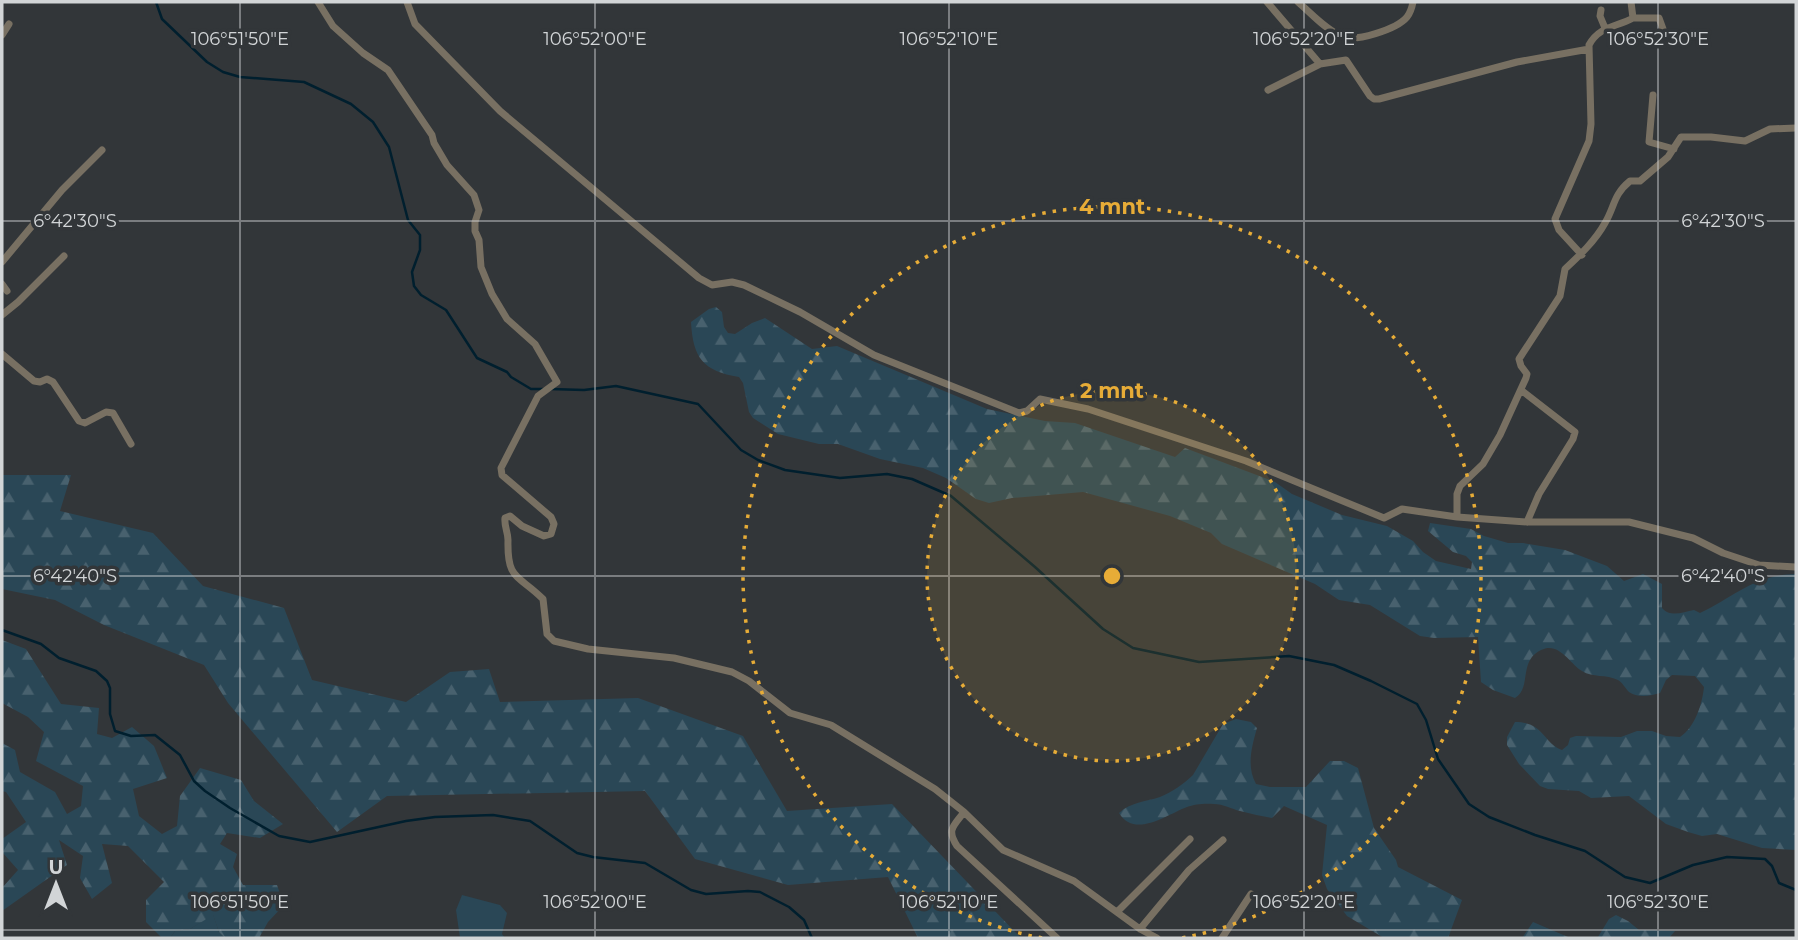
<svg xmlns="http://www.w3.org/2000/svg" width="1798" height="940" font-family="Montserrat,sans-serif">
  <defs>
    <pattern id="forest-firs" width="22" height="20" patternUnits="userSpaceOnUse" patternTransform="scale(1.75)"><rect width="22" height="20" fill="#2a4756"/><path d="M5 1l3.5 6h-7zM16 11l3.5 6h-7z" fill="#48616e"/></pattern>
  </defs>
  <rect width="100%" height="100%" fill="#323639"/>
  <path fill="#2a4756" d="M 462,895 L 500,905 L 507,913 L 502,934 L 505,938 L 460,938 L 456,910 Z
    M 213,914 L 219,932 L 225,938 L 170,938 L 175,931 L 190,929 Z"/>
  <path fill="url(#forest-firs)" d="M 716,307 L 722,312 L 724,327 L 728,333 L 735,334 L 752,323 L 765,318 L 812,349 L 837,346 L 987,409 L 1045,421 L 1075,423 L 1175,457 L 1185,448 L 1275,482 L 1292,494 L 1342,515 L 1387,526 L 1413,541 L 1423,552 L 1436,561 L 1471,569 L 1472,562 L 1466,556 L 1453,552 L 1428,531 L 1430,523 L 1471,529 L 1484,536 L 1508,543 L 1523,543 L 1565,550 L 1607,566 L 1624,581 L 1643,574 L 1662,584 L 1662,608 C 1671,618 1683,612 1694,610 L 1700,613 C 1736,596 1753,575 1796,574 L 1796,850 L 1762,848 L 1717,834 L 1702,836 L 1688,832 L 1666,824 L 1629,796 L 1591,798 L 1579,791 L 1548,789 L 1540,786 L 1519,764 L 1507,745 L 1507,737 L 1515,722 C 1544,722 1543,743 1562,750 L 1568,745 L 1570,738 L 1576,736 L 1621,737 L 1637,731 L 1652,731 L 1666,736 L 1680,737 C 1695,727 1702,705 1704,687 L 1695,676 L 1672,675 L 1666,680 L 1660,693 C 1651,696 1637,698 1629,692 C 1625,688 1623,683 1618,680 C 1606,674 1593,678 1582,671 C 1570,664 1559,641 1541,650 C 1518,661 1532,688 1515,698 L 1493,690 L 1481,682 L 1478,637 L 1434,638 L 1420,636 L 1370,605 L 1339,600 L 1315,584 L 1222,544 L 1211,533 L 1170,516 L 1083,492 L 1012,498 L 989,503 L 976,499 L 946,478 L 923,468 L 880,459 L 838,444 L 819,444 L 778,434 L 753,418 L 749,412 L 743,383 L 739,377 C 703,371 693,358 691,322 L 709,309 Z
    M 2,475 L 71,475 L 60,511 L 153,533 L 203,586 L 284,608 L 312,680 L 406,702 L 450,672 L 489,669 L 500,702 L 638,698 L 743,736 L 787,811 L 892,804 L 1021,938 L 918,938 L 888,877 L 788,885 L 695,859 L 645,791 L 387,796 L 337,832 L 228,703 L 204,665 L 104,625 L 55,600 L 2,589 Z
    M 2,640 L 26,649 L 61,704 L 99,708 L 97,734 L 112,738 L 132,727 L 154,746 L 167,778 L 133,789 L 139,816 L 162,834 L 177,826 L 180,796 L 200,768 L 241,780 L 254,801 L 283,824 L 260,838 L 227,833 L 220,844 L 237,854 L 233,867 L 243,885 L 277,885 L 284,905 L 268,922 L 259,938 L 225,938 L 219,932 L 213,915 L 190,929 L 175,931 L 170,938 L 162,938 L 146,922 L 146,900 L 164,882 L 128,846 L 102,844 L 112,883 L 92,899 L 80,878 L 83,856 L 59,840 L 67,865 L 2,911 L 2,888 L 18,870 L 3,853 L 2,839 L 26,822 L 6,792 L 2,791 L 2,743 L 15,750 L 20,772 L 55,792 L 67,814 L 81,806 L 83,786 L 36,761 L 44,732 L 28,717 L 2,703 Z
    M 1236,719 L 1251,722 L 1257,728 C 1252,746 1246,766 1256,784 L 1270,787 L 1306,787 L 1330,761 L 1344,761 L 1358,768 L 1374,828 L 1396,860 L 1398,867 L 1462,900 L 1448,938 L 1384,938 L 1347,916 L 1327,889 L 1322,875 L 1327,825 L 1284,806 L 1272,818 C 1262,816 1251,814 1240,811 C 1232,809 1223,804 1214,804 C 1206,803 1194,804 1187,807 C 1168,814 1135,839 1119,813 C 1131,802 1145,802 1160,797 C 1172,792 1184,784 1193,775 L 1223,724 Z
    M 1616,915 L 1628,921 L 1639,930 L 1675,931 L 1669,938 L 1593,938 L 1598,937 L 1609,919 Z
    M 1533,922 L 1568,937 L 1573,938 L 1522,938 Z"/>
  <g fill="none" stroke-linecap="round" stroke-linejoin="round">
    <path stroke="#001f2e" stroke-width="2.5" d="M 156,2 L 162,19 L 207,62 L 223,72 L 240,77 L 304,82 L 351,104 L 373,122 L 389,147 L 408,220 L 420,235 L 420,250 L 412,272 L 414,286 L 421,295 L 446,310 L 477,358 L 507,372 L 511,377 L 531,389 L 543,389
      M 550,389 L 584,390 L 616,386 L 698,404 L 741,450 L 758,460 L 785,470 L 840,478 L 887,474 L 912,479 L 951,496 L 1035,567 L 1103,629 L 1133,648 L 1199,662 L 1289,656 L 1334,665 L 1371,681 L 1417,704 L 1426,720 L 1438,759 L 1469,804 L 1489,817 L 1535,835 L 1585,851 L 1625,877 L 1650,883 L 1693,865 L 1727,857 L 1765,859 L 1772,866 L 1779,883 L 1796,890
      M 2,630 L 41,644 L 59,658 L 96,671 L 107,681 L 110,688 L 110,714 L 115,731 L 131,736 L 155,735 L 180,755 L 194,781 L 205,791 L 230,808 L 279,836 L 310,842 L 406,821 L 435,817 L 493,815 L 530,821 L 577,853 L 593,857 L 645,863 L 691,890 L 706,894 L 748,891 L 760,892 L 789,907 L 804,920 L 812,938"/>
    <path stroke="#787062" stroke-width="7" d="M 318,2 L 333,26 L 363,53 L 388,70 L 432,135 L 434,143 L 447,165 L 474,195 L 479,210 L 475,222 L 475,231 L 479,240 L 481,267 L 492,294 L 507,319 L 535,344 L 557,382 L 538,396 L 501,468 L 502,475 L 551,517 L 554,524 L 551,534 L 544,536 L 522,526 L 510,516 L 505,518 C 504,526 508,532 508,540 C 507,581 518,574 543,599 L 547,634 L 554,641 L 588,649 L 674,658 L 732,672 L 749,681 L 790,713 L 831,725 L 935,789 L 964,812 C 954,826 946,829 957,846 L 1057,938
      M 407,2 L 415,24 L 500,111 L 699,278 L 712,285 L 732,282 L 744,285 L 800,312 L 874,355 L 1019,413 L 1027,411 L 1040,399 L 1088,409 L 1246,461 L 1384,518 L 1402,509 L 1457,517 L 1527,522 L 1629,522 L 1693,538 L 1723,553 L 1759,565 L 1796,567
      M 1267,2 L 1320,64 L 1268,90
      M 1298,2 C 1311,13 1325,29 1341,36 C 1355,43 1397,29 1407,17 C 1411,12 1412,7 1413,2
      M 1601,10 L 1600,16 L 1605,28
      M 1633,18 L 1659,18 L 1663,29
      M 2,35 L 9,24
      M 1320,64 L 1346,60 L 1370,96 L 1374,99 L 1379,99 L 1517,62 L 1589,49
      M 1653,95 L 1649,142 L 1674,149
      M 1582,255 L 1559,230 L 1555,219 L 1589,141 L 1591,124 L 1589,45 C 1599,26 1617,27 1633,18 L 1631,2
      M 2,262 L 62,190 L 102,150
      M 2,284 L 7,291
      M 2,315 L 18,302 L 64,256
      M 2,354 L 34,381 L 40,382 L 47,379 L 53,382 L 79,421 L 85,423 L 106,412 L 113,413 L 131,444
      M 1521,390 L 1575,432 L 1573,439 L 1539,494 L 1527,522
      M 1457,517 L 1457,494 L 1460,486 L 1483,464 L 1500,435 L 1526,378 L 1527,374 L 1521,366 L 1519,359 L 1560,296 L 1565,269 C 1580,255 1595,241 1605,223 C 1615,206 1613,195 1630,181 L 1640,181 L 1668,157 L 1681,137 L 1711,137 L 1745,141 L 1770,129 L 1796,128
      M 964,812 L 1003,850 L 1074,881 L 1140,929 L 1157,938
      M 1117,912 L 1190,839
      M 1140,929 L 1189,870 L 1223,840
      M 1222,938 L 1251,894"/>
  </g>
  <path fill="none" stroke="#d2d5d7" stroke-width="2" stroke-opacity="0.45" d="M 240,2 L 240,938M 595,2 L 595,938M 949,2 L 949,938M 1304,2 L 1304,938M 1658,2 L 1658,938M 2,221 L 1796,221M 2,576 L 1796,576M 2,930 L 1796,930"/>
  <circle cx="1112" cy="576" r="185" fill="#e7ac37" fill-opacity=".12"/>
  <g fill="none" stroke="#e7ac37" stroke-width="3.5" stroke-dasharray="3.5 7">
    <circle cx="1112" cy="576" r="185"/>
    <path d="M1042 938A369 369 0 1 1 1182 938"/>
  </g>
  <g font-size="18" text-anchor="middle" fill="#d2d5d7" stroke="#323639" stroke-width="7" stroke-linejoin="round" paint-order="stroke">
    <text x="240" y="45">106°51'50"E</text>
    <text x="595" y="45">106°52'00"E</text>
    <text x="949" y="45">106°52'10"E</text>
    <text x="1304" y="45">106°52'20"E</text>
    <text x="1658" y="45">106°52'30"E</text>
    <text x="75" y="227">6°42'30"S</text>
    <text x="1723" y="227">6°42'30"S</text>
    <text x="75" y="582">6°42'40"S</text>
    <text x="1723" y="582">6°42'40"S</text>
    <text x="240" y="908">106°51'50"E</text>
    <text x="595" y="908">106°52'00"E</text>
    <text x="949" y="908">106°52'10"E</text>
    <text x="1304" y="908">106°52'20"E</text>
    <text x="1658" y="908">106°52'30"E</text>
  </g>
  <circle cx="1112" cy="576" r="10" fill="#e7ac37" stroke="#323639" stroke-width="3.5"/>
  <g font-size="21" text-anchor="middle" font-weight="bold" fill="#e7ac37" stroke="#323639" stroke-width="7" stroke-linejoin="round" paint-order="stroke">
    <text x="1112" y="214">4 mnt</text>
    <text x="1112" y="398">2 mnt</text>
  </g>
  <rect width="1798" height="940" fill="none" stroke="#d2d5d7" stroke-width="7"/>
  <g transform="translate(56 884)" stroke="#323639" stroke-width="5" paint-order="stroke">
  <path d="M0-5L12 26L0 18L-12 26Z" fill="#d2d5d7"/>
  <text y="-10" font-size="19" font-weight="bold" text-anchor="middle" fill="#d2d5d7">U</text>
  </g>
</svg>
